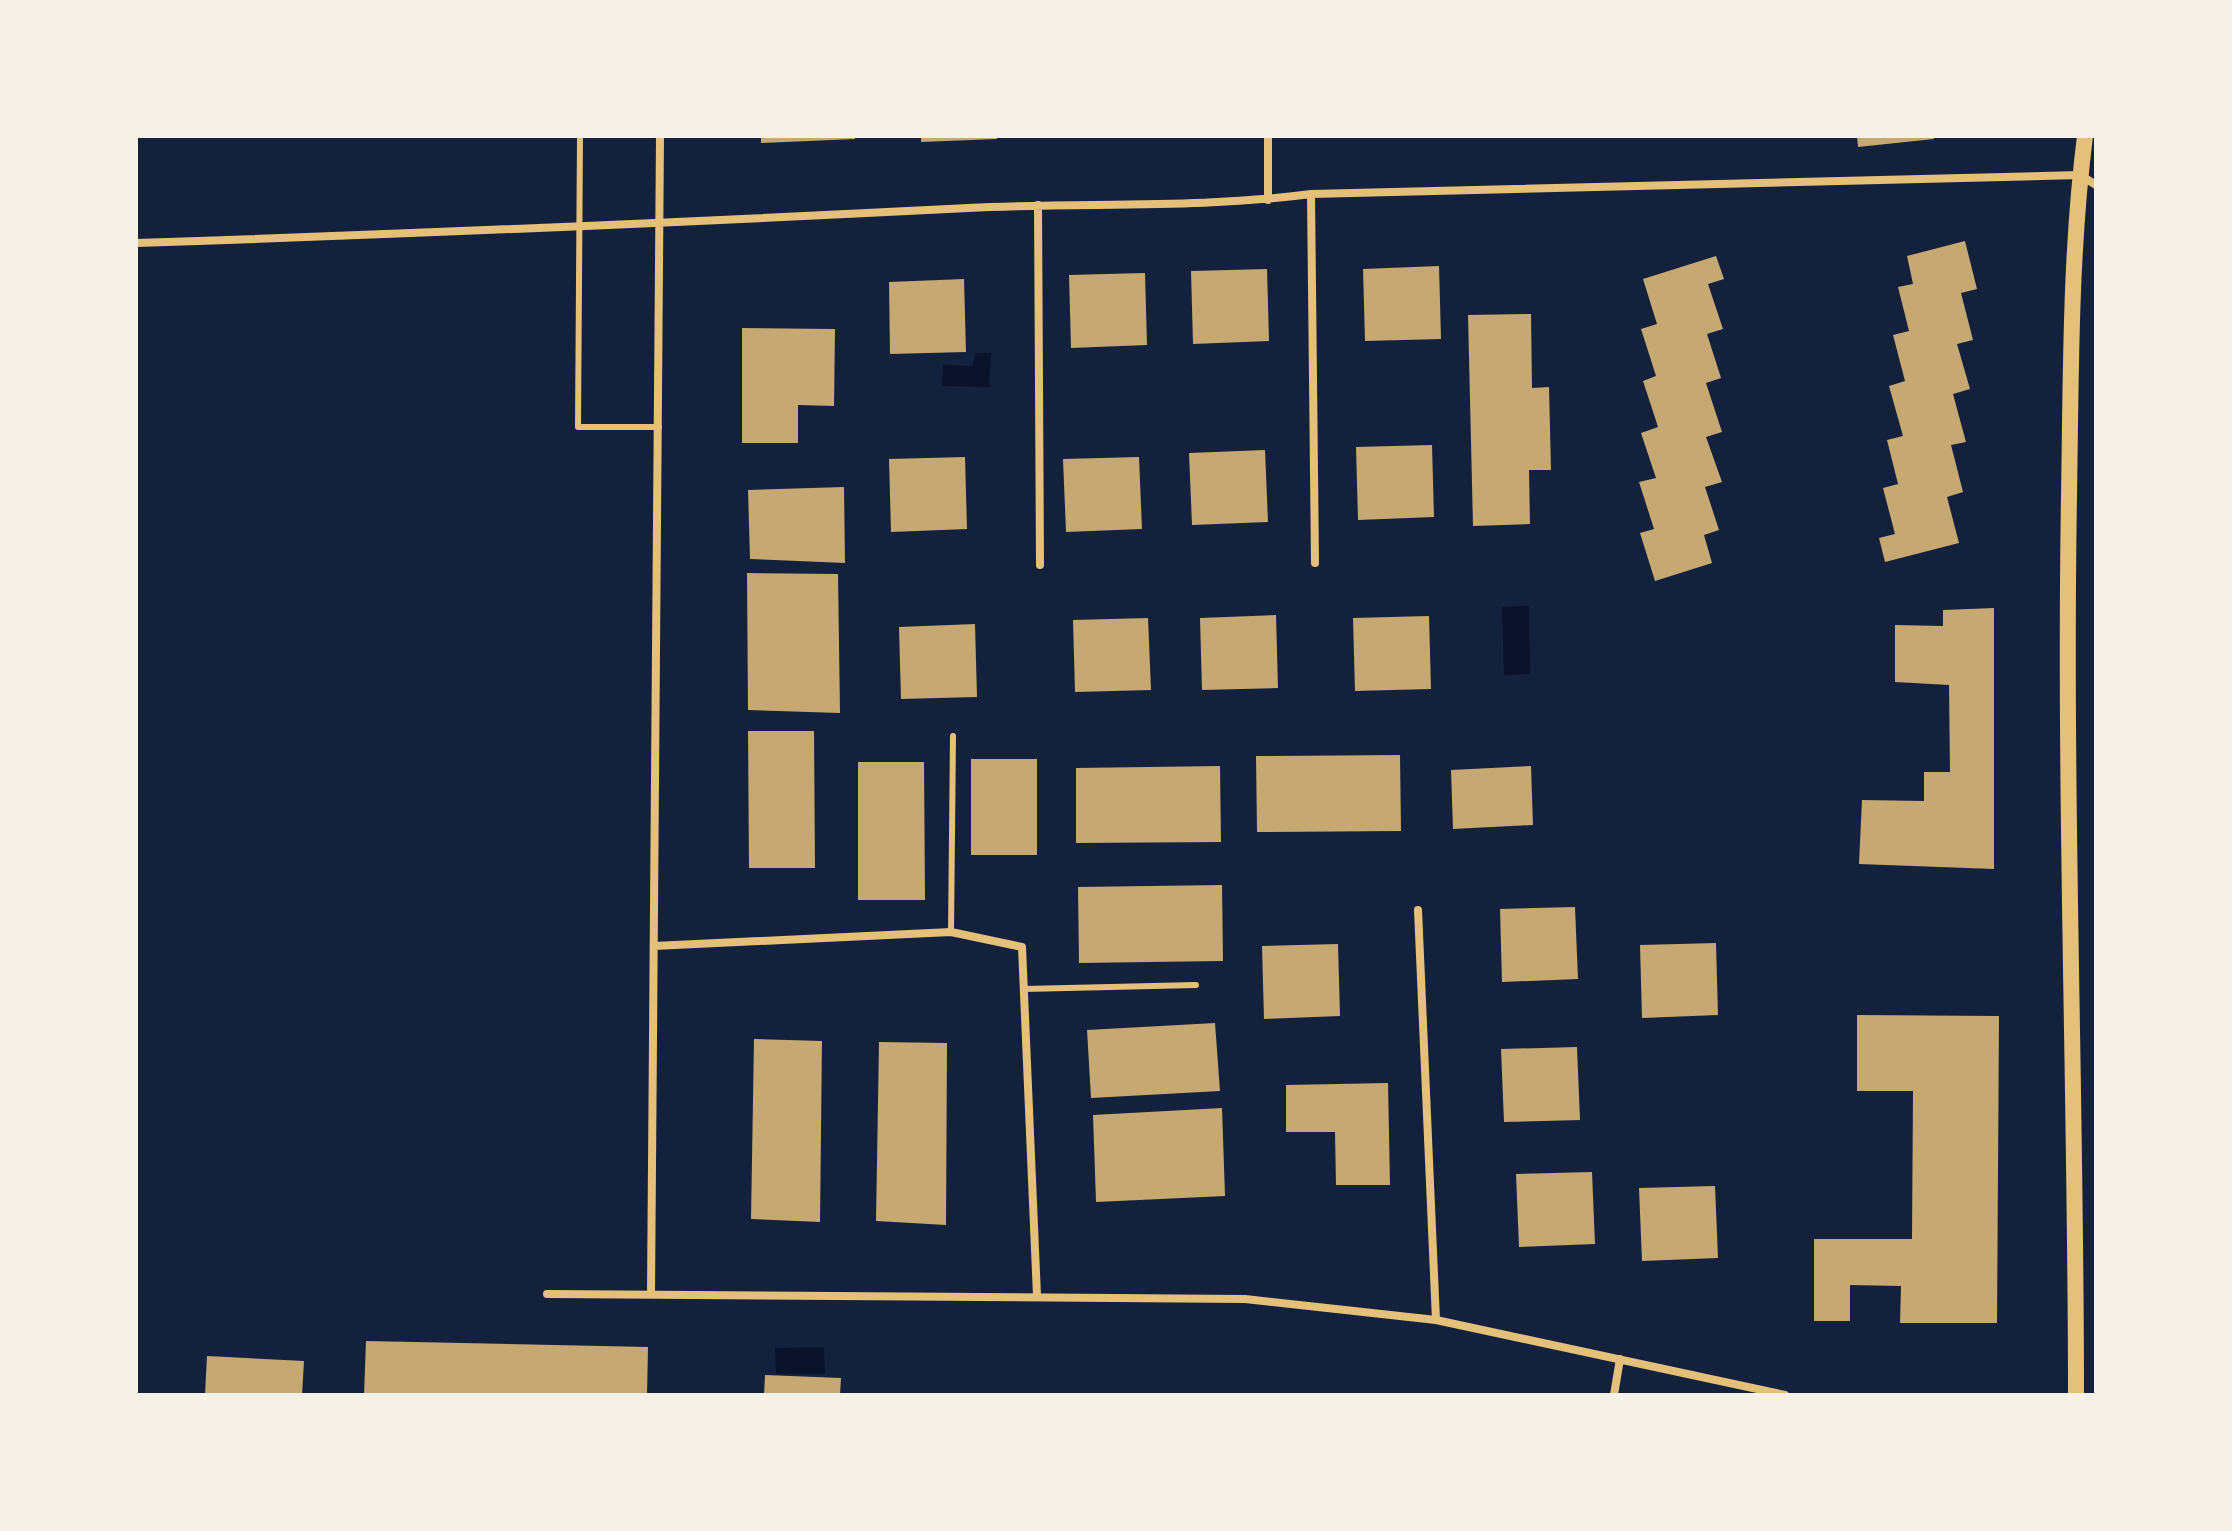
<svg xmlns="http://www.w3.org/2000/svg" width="2232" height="1531" font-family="Jost,sans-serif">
  <rect width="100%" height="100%" fill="#14213d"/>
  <path fill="#0b132b" d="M 975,353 L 991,353 L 989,387 L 942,386 L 943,365 L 973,366 Z
    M 1529,606 L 1530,674 L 1504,675 L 1502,607 Z
    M 824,1347 L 825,1374 L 776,1374 L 775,1348 Z"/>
  <path fill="#c6a872" d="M 761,136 L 855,136 L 855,139 L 761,143 Z
    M 921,136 L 997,136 L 997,139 L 921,142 Z
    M 1857,136 L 1934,136 L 1934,139 L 1858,147 Z
    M 1965,241 L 1977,289 L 1961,293 L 1973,340 L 1957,344 L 1970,389 L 1953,394 L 1966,442 L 1951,445 L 1963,492 L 1947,497 L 1959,543 L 1885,562 L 1879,538 L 1895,534 L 1883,488 L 1898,484 L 1887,440 L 1903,436 L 1889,386 L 1905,381 L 1893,335 L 1909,331 L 1898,287 L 1913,284 L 1907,256 Z
    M 1716,256 L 1724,279 L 1708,284 L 1723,329 L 1707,334 L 1721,378 L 1706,383 L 1722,432 L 1706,437 L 1722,482 L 1705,487 L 1719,530 L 1704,535 L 1712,563 L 1655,581 L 1640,533 L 1654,529 L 1639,482 L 1656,478 L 1641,433 L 1658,427 L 1643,381 L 1656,376 L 1641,329 L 1657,324 L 1643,279 Z
    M 1439,266 L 1441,339 L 1365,341 L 1363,269 Z
    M 1267,269 L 1269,341 L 1193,344 L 1191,271 Z
    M 1145,273 L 1147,345 L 1071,348 L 1069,275 Z
    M 964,279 L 966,352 L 890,354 L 889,282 Z
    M 1531,314 L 1532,388 L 1549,387 L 1551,470 L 1529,470 L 1530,524 L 1473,526 L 1468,315 Z
    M 742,328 L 835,329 L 834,406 L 798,405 L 798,443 L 742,443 Z
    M 1432,445 L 1434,517 L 1358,520 L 1356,447 Z
    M 1265,450 L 1268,522 L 1192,525 L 1189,453 Z
    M 965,457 L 967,529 L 891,532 L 889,459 Z
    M 1139,457 L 1142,529 L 1066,532 L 1063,459 Z
    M 844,487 L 845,563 L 750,559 L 748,490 Z
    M 747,573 L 838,574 L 840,713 L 748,710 Z
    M 1994,608 L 1994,869 L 1859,864 L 1862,800 L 1924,801 L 1924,772 L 1950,772 L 1949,685 L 1895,682 L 1895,625 L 1943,626 L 1943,610 Z
    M 1276,615 L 1278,688 L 1202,690 L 1200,618 Z
    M 1429,616 L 1431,689 L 1355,691 L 1353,618 Z
    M 1148,618 L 1151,690 L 1075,692 L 1073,620 Z
    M 975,624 L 977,697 L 901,699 L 899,627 Z
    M 748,731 L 814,731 L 815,868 L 749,868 Z
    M 1400,755 L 1401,831 L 1257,832 L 1256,756 Z
    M 971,759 L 1037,759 L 1037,855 L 971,855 Z
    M 858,762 L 924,762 L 925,900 L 858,900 Z
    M 1220,766 L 1221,842 L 1076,843 L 1076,768 Z
    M 1531,766 L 1533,825 L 1453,829 L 1451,770 Z
    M 1222,885 L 1223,961 L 1079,963 L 1078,887 Z
    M 1575,907 L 1578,979 L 1502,982 L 1500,909 Z
    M 1716,943 L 1718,1015 L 1642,1018 L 1640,945 Z
    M 1338,944 L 1340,1016 L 1264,1019 L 1262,946 Z
    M 1857,1015 L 1999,1016 L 1997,1323 L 1900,1323 L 1901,1286 L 1850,1285 L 1850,1321 L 1814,1321 L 1814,1239 L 1912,1239 L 1913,1091 L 1857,1091 Z
    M 1215,1023 L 1220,1091 L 1091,1098 L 1087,1030 Z
    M 754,1039 L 822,1041 L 820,1222 L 751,1219 Z
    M 879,1042 L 947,1043 L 946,1225 L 876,1221 Z
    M 1577,1047 L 1580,1120 L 1504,1122 L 1501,1049 Z
    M 1388,1083 L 1390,1185 L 1336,1185 L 1335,1132 L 1286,1132 L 1286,1085 Z
    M 1222,1108 L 1225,1196 L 1096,1202 L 1093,1115 Z
    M 1592,1172 L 1595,1244 L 1519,1247 L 1516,1174 Z
    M 1715,1186 L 1718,1258 L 1642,1261 L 1639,1188 Z
    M 366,1341 L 648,1347 L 647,1395 L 364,1395 Z
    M 207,1356 L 304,1361 L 302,1395 L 205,1395 Z
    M 765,1375 L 841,1378 L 840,1395 L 764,1395 Z"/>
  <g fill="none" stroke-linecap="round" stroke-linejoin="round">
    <path stroke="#e5c07b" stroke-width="6" d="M 580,136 L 578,427 L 659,427
      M 951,932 L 953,736
      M 1024,989 L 1196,985"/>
    <path stroke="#e5c07b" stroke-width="8" d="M 1268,136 L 1268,200
      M 1311,194 L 1315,563
      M 1038,205 L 1040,565
      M 136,243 C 413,234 690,222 968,208 C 1081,202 1198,209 1311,194 L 2080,175 L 2096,185
      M 1418,910 L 1436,1320
      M 654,946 L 951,932 L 1022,947 L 1037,1296
      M 547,1294 L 1245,1299 L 1436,1320 L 1785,1395
      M 651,1294 L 660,136
      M 1614,1395 L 1620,1359"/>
    <path stroke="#e5c07b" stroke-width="16" d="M 2076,1395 C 2076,1095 2064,796 2069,496 C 2071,376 2070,255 2085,136"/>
  </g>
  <rect width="2232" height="1531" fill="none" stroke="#f6f1e7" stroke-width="276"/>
</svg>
